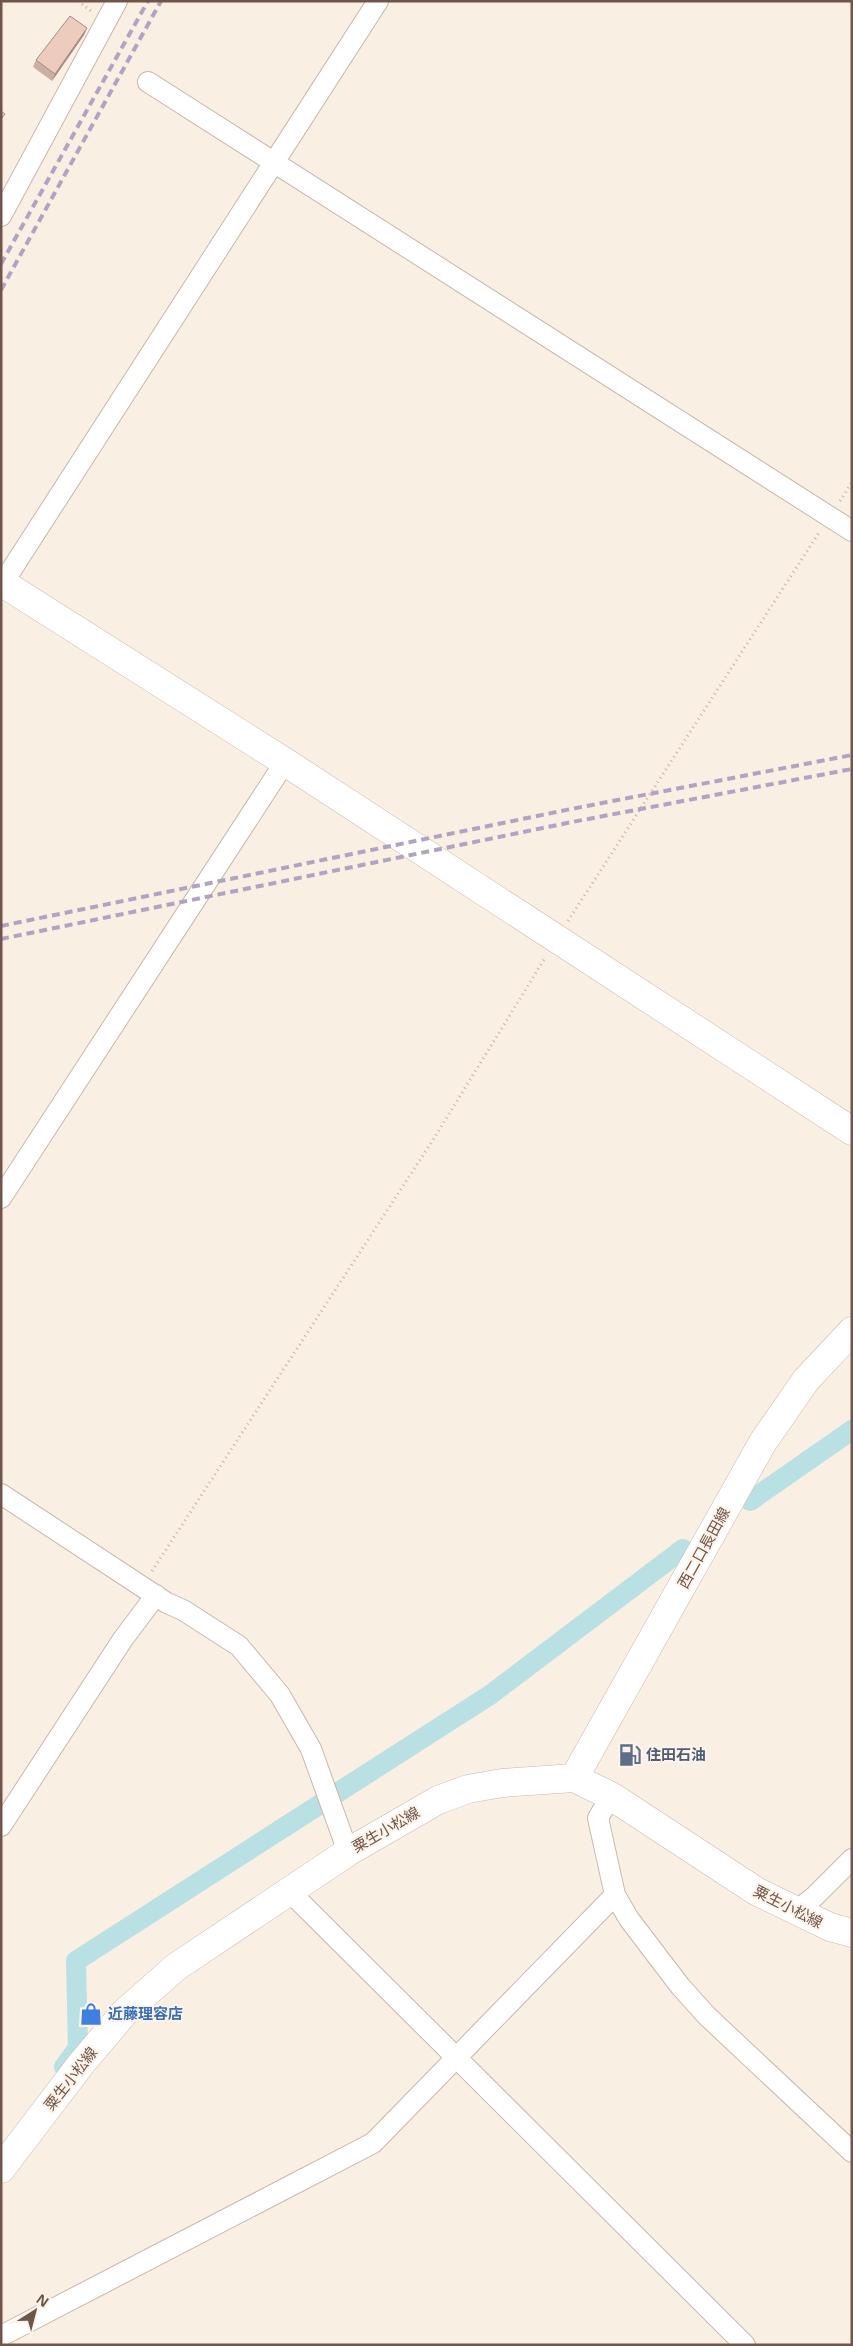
<svg xmlns="http://www.w3.org/2000/svg" width="853" height="2346" font-family="'Noto Sans','Noto Sans JP',sans-serif">
  <rect width="100%" height="100%" fill="#faefe3"/>
  <g fill="none" stroke-linecap="round" stroke-linejoin="round">
    <path stroke="#b9e0e2" stroke-width="20" d="M 750,1501 L 852,1430
      M 337,1793 L 490,1695 L 683,1549
      M 64,2067 L 78,2048 L 76,1961 L 322,1803"/>
    <defs>
      <path id="street" d="M 148,82 L 852,531
        M 1,216 L 117,1
        M 1,586 L 378,1
        M 1,1198 L 285,762
        M 1,1494 L 167,1603 L 183,1610 L 239,1646 L 280,1695 L 311,1749 L 348,1852
        M 611,1796 L 598,1818 L 615,1895 L 629,1919 L 680,1986 L 707,2016 L 852,2152
        M 1,1826 L 123,1639 L 156,1595
        M 289,1891 L 745,2345
        M 795,1912 L 815,1896 L 852,1859
        M 1,2336 L 373,2143 L 615,1895"/>
      <path id="secondary" d="M 1,582 L 285,762 L 852,1131
        M 574,1778 L 763,1442 L 806,1380 L 852,1331
        M 1,2169 L 81,2064 L 125,2012 L 176,1967 L 348,1852 L 438,1800 L 468,1789 L 502,1783 L 574,1778 L 611,1796 L 756,1891 L 830,1927 L 852,1933"/>
    </defs>
    <use href="#street" stroke="#cab6ab" stroke-width="22"/>
    <use href="#secondary" stroke="#cfb7ab" stroke-width="29"/>
    <path stroke="#d2afa1" stroke-width="3" stroke-dasharray="1 4" stroke-linecap="butt" d="M 78,1 L 91,11
      M 840,501 L 852,482
      M 568,921 L 820,531
      M 152,1571 L 433,1140 L 545,958"/>
    <use href="#street" stroke="#fff" stroke-width="20"/>
    <use href="#secondary" stroke="#fff" stroke-width="28"/>
    <path stroke="#b1a3c2" stroke-width="4" stroke-dasharray="8 5" stroke-linecap="butt" d="M 1,264 L 148,1
      M 1,290 L 161,1
      M 1,926 L 571,809 L 852,755
      M 1,939 L 572,822 L 852,769"/>
  </g>
  <path fill="#ccafa3" d="M 87,28 L 84,35 L 52,81 L 33,67 L 36,60 Z"/>
  <path fill="#a68e84" d="M 87,28 L 84,35 L 52,81 L 55,74 Z"/>
  <path fill="#edcbbd" stroke="#a68e84" d="M 70,16 L 87,28 L 55,74 L 36,60 Z
    M 1,111 L 5,114 L 1,119 Z"/>
  <defs>
    <symbol id="fuel-bare" viewBox="-9 -9 18 18"><path d="M-5.5-6h7V0h2V4h1.3V-2.5L3-4.5l.8-.8L6-3V5H2.5V1h-1V6h-7ZM-4.2-4.7v3.2H.2V-4.7Z" fill="#5c6f8a" stroke="#fdf3e9" stroke-width="2.5" paint-order="stroke"/></symbol>
    <symbol id="shop-bare" viewBox="-9 -9 18 18"><path d="M-5-2.5h2.3a2.7 3.5 0 0 1 5.4 0H5L5.5 6h-11ZM-1.5-2.5h3a1.5 2.3 0 0 0-3 0Z" fill="#3f7fe0" stroke="#fdf3e9" stroke-width="2.5" paint-order="stroke"/></symbol>
  </defs>
  <g fill-rule="evenodd">
    <use href="#fuel-bare" x="614" y="1739" width="32" height="32"/>
    <use href="#shop-bare" x="75" y="1998" width="32" height="32"/>
  </g>
  <g text-anchor="middle" stroke-width="4" stroke-linejoin="round" paint-order="stroke">
    <g font-size="15" fill="#70554b" stroke="#fdf3e9">
      <text transform="translate(704 1548) rotate(-61)" y="5">西二口長田線</text>
      <text transform="translate(386 1830) rotate(-30)" y="5">粟生小松線</text>
      <text transform="translate(788 1907) rotate(27)" y="5">粟生小松線</text>
      <text transform="translate(71 2079) rotate(-52)" y="5">粟生小松線</text>
    </g>
    <g font-size="15" font-weight="bold" fill="#4e5e75" stroke="#fdf3e9" text-anchor="start">
      <text x="646" y="1760">住田石油</text>
    </g>
    <g font-size="15" font-weight="bold" fill="#366cbe" stroke="#fdf3e9" text-anchor="start">
      <text x="108" y="2019">近藤理容店</text>
    </g>
  </g>
  <rect width="853" height="2346" fill="none" stroke="#70554b" stroke-width="5"/>
  <g transform="translate(35 2311) rotate(36)" stroke="#fdf3e9" stroke-width="4" paint-order="stroke">
  <path d="M0-4L9 19L0 12L-9 19Z" fill="#70554b"/>
  <text y="-8" font-size="14" font-weight="bold" text-anchor="middle" fill="#70554b">N</text>
  </g>
</svg>
